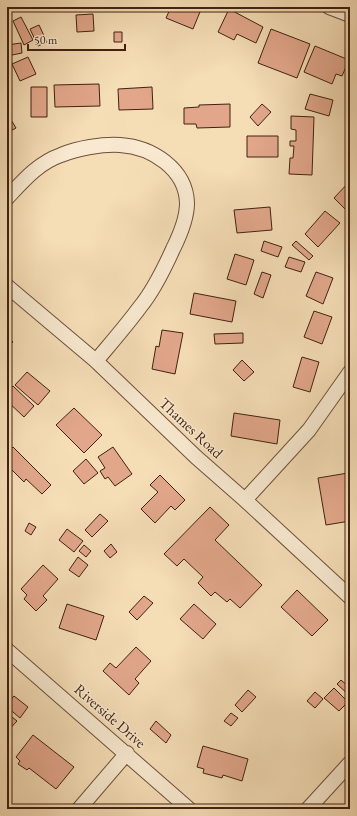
<svg xmlns="http://www.w3.org/2000/svg" width="357" height="816" font-family="'EB Garamond',serif">
  <rect width="100%" height="100%" fill="#f5ddb6"/>
  <filter id="stains"><feTurbulence type="fractalNoise" baseFrequency=".005" numOctaves="4"/><feColorMatrix values="0 0 0 0 .2 0 0 0 0 .09 0 0 0 0 .02 0 0 0 .5 -.17"/></filter>
  <radialGradient id="worn" r=".72"><stop offset=".6" stop-color="#630" stop-opacity="0"/><stop offset="1" stop-color="#630" stop-opacity=".3"/></radialGradient>
  <path fill="#e2a78b" stroke="#402111" d="M 171,7 L 202,7 L 193,29 L 166,18 Z
    M 229,9 L 263,27 L 256,43 L 237,34 L 234,40 L 218,32 Z
    M 93,14 L 94,31 L 77,32 L 76,15 Z
    M 21,17 L 33,40 L 24,45 L 13,21 Z
    M 39,25 L 47,42 L 38,46 L 30,29 Z
    M 271,29 L 310,44 L 297,78 L 258,63 Z
    M 114,32 L 122,32 L 122,42 L 114,42 Z
    M 21,43 L 22,53 L 7,56 L 7,45 Z
    M 315,46 L 349,60 L 342,76 L 336,74 L 332,84 L 304,72 Z
    M 28,57 L 36,74 L 20,81 L 12,64 Z
    M 99,84 L 100,106 L 55,107 L 54,85 Z
    M 31,87 L 47,87 L 47,117 L 31,117 Z
    M 152,87 L 153,109 L 119,110 L 118,89 Z
    M 310,94 L 333,100 L 329,116 L 305,109 Z
    M 230,104 L 230,127 L 197,128 L 196,124 L 184,124 L 184,108 L 199,107 L 199,105 Z
    M 262,104 L 271,112 L 258,126 L 250,117 Z
    M 7,113 L 16,128 L 7,133 Z
    M 291,116 L 314,117 L 312,175 L 289,174 L 290,158 L 293,158 L 294,146 L 290,146 L 290,141 L 296,141 L 296,130 L 291,129 Z
    M 247,136 L 278,136 L 278,157 L 247,157 Z
    M 350,181 L 350,203 L 345,209 L 334,198 Z
    M 270,207 L 272,230 L 237,233 L 234,210 Z
    M 325,211 L 340,223 L 318,247 L 305,234 Z
    M 264,241 L 282,247 L 278,257 L 261,251 Z
    M 296,241 L 313,256 L 309,260 L 292,245 Z
    M 235,254 L 254,260 L 246,285 L 227,279 Z
    M 289,257 L 305,262 L 301,272 L 285,267 Z
    M 262,272 L 271,275 L 263,298 L 254,294 Z
    M 316,272 L 333,278 L 323,304 L 306,296 Z
    M 194,293 L 236,301 L 232,322 L 190,314 Z
    M 314,311 L 332,317 L 322,344 L 304,337 Z
    M 162,330 L 183,333 L 175,374 L 152,369 L 156,346 L 159,347 Z
    M 243,333 L 243,343 L 215,344 L 214,334 Z
    M 7,337 L 13,342 L 7,348 Z
    M 302,357 L 319,362 L 310,392 L 293,387 Z
    M 242,360 L 254,372 L 244,381 L 233,370 Z
    M 27,372 L 50,391 L 38,405 L 15,385 Z
    M 13,386 L 34,406 L 24,417 L 7,401 L 7,392 Z
    M 74,408 L 102,435 L 84,453 L 56,425 Z
    M 234,413 L 280,420 L 277,444 L 231,436 Z
    M 13,447 L 51,485 L 42,494 L 26,479 L 24,482 L 7,465 L 7,453 Z
    M 113,447 L 132,474 L 115,486 L 108,477 L 105,479 L 100,471 L 105,468 L 98,457 Z
    M 86,459 L 98,473 L 84,484 L 73,471 Z
    M 348,473 L 350,486 L 350,521 L 326,525 L 318,478 Z
    M 160,475 L 185,500 L 175,510 L 171,506 L 155,523 L 141,509 L 158,492 L 150,485 Z
    M 210,507 L 229,525 L 215,540 L 262,585 L 240,608 L 230,599 L 227,602 L 215,592 L 211,596 L 198,583 L 203,577 L 184,559 L 177,566 L 164,554 Z
    M 100,514 L 108,521 L 92,537 L 85,530 Z
    M 29,523 L 36,527 L 31,535 L 25,531 Z
    M 67,529 L 83,541 L 74,552 L 59,540 Z
    M 111,544 L 117,552 L 110,558 L 104,551 Z
    M 84,545 L 91,551 L 86,557 L 79,551 Z
    M 78,557 L 88,565 L 79,577 L 69,570 Z
    M 43,565 L 58,579 L 43,596 L 47,600 L 36,611 L 24,599 L 27,595 L 21,589 Z
    M 297,590 L 328,620 L 312,636 L 281,607 Z
    M 144,596 L 153,603 L 137,620 L 129,612 Z
    M 67,604 L 104,616 L 96,640 L 59,628 Z
    M 194,604 L 216,624 L 203,639 L 180,619 Z
    M 136,647 L 151,661 L 135,679 L 139,683 L 129,695 L 103,671 L 110,663 L 116,668 Z
    M 341,680 L 350,688 L 350,696 L 337,684 Z
    M 334,688 L 348,702 L 339,711 L 324,698 Z
    M 248,690 L 256,697 L 242,712 L 235,705 Z
    M 315,692 L 323,699 L 315,708 L 307,701 Z
    M 14,696 L 28,707 L 20,718 L 7,707 L 7,704 Z
    M 7,713 L 17,721 L 7,732 Z
    M 231,713 L 238,718 L 231,726 L 224,721 Z
    M 156,721 L 171,735 L 166,743 L 150,729 Z
    M 33,735 L 74,767 L 56,789 L 29,768 L 27,770 L 18,764 L 20,761 L 16,757 Z
    M 203,746 L 248,759 L 242,781 L 223,775 L 222,778 L 203,773 L 204,769 L 197,767 Z"/>
  <g fill="none" stroke-linecap="round" stroke-linejoin="round">
    <defs>
      <path id="minor" d="M 329,7 L 350,15
        M 7,198 C 23,181 38,163 61,155 C 78,148 102,144 120,145 C 152,147 186,169 187,203 C 187,219 180,235 173,249 C 164,269 154,290 140,307 C 126,326 111,343 96,361
        M 7,286 L 96,361 L 196,457 L 245,500 L 350,597
        M 245,500 L 309,430 L 350,372
        M 7,650 L 189,809
        M 79,809 L 127,753
        M 308,809 L 350,763"/>
    </defs>
    <use href="#minor" stroke="#6d503a" stroke-width="16"/>
    <use href="#minor" stroke="#f8e9d0" stroke-width="14"/>
  </g>
  <g text-anchor="middle" stroke-width="3" stroke-linejoin="round" paint-order="stroke">
    <g font-size="15" fill="#402111" stroke="#f8e9d0">
      <text transform="translate(191 428) rotate(43)" y="5">Thames Road</text>
      <text transform="translate(110 716) rotate(41)" y="5">Riverside Drive</text>
    </g>
  </g>
  <rect width="357" height="816" fill="none" stroke="#f5ddb6" stroke-width="24"/>
  <rect x="8" y="8" width="341" height="800" fill="none" stroke="#402111" stroke-width="2"/>
  <rect x="12" y="12" width="333" height="792" fill="none" stroke="#402111"/>
  <path d="M28 44v6h97v-6" fill="none" stroke="#402111" stroke-width="2"/>
  <text x="34" y="44" font-size="12" fill="#402111" stroke="#f8e9d0" stroke-width="3" paint-order="stroke">50 m</text>
  <rect width="100%" height="100%" filter="url(#stains)"/>
  <rect width="100%" height="100%" fill="url(#worn)"/>
</svg>
